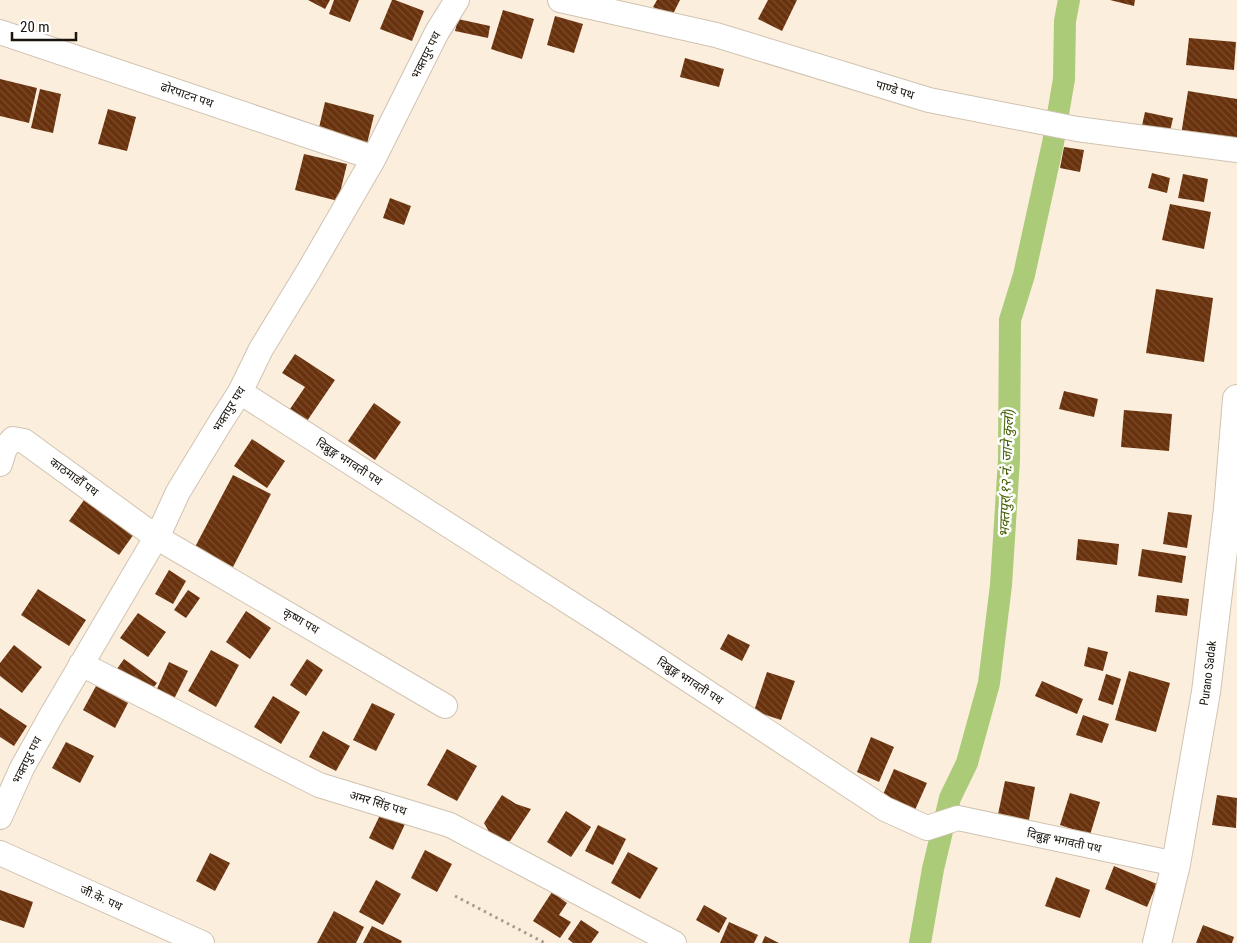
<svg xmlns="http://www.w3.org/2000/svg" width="1237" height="943" font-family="'Roboto Condensed','Noto Sans Devanagari',sans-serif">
  <defs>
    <pattern id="building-back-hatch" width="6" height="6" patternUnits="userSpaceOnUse" patternTransform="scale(1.25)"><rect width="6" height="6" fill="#69320d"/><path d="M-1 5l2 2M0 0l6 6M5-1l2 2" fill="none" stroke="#794d2f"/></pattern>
  </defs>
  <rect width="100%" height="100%" fill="#fceedc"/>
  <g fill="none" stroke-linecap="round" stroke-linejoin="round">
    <path stroke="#abcb78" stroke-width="22" d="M 920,943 L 933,869 L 950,798 L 967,763 L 989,683 L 1001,585 L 1009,460 L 1010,320 L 1024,275 L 1053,143 L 1064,79 L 1065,21 L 1069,0"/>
  </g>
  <path fill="url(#building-back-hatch)" d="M 308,0 L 330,0 L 325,9 Z
    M 334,0 L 359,0 L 350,22 L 329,14 Z
    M 392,0 L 395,0 L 424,11 L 412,41 L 380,29 Z
    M 657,0 L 680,0 L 672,16 L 653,7 Z
    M 768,0 L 797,0 L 782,31 L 758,19 Z
    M 1110,0 L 1135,0 L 1134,6 Z
    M 503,10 L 534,19 L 522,59 L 491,49 Z
    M 555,16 L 583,24 L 574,53 L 547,45 Z
    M 458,19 L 490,26 L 488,38 L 455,31 Z
    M 1189,38 L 1236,42 L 1234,70 L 1186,65 Z
    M 685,58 L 724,69 L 719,87 L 680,77 Z
    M 0,79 L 37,88 L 29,123 L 0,116 Z
    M 40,89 L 61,94 L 53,133 L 31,128 Z
    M 1188,91 L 1237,99 L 1237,144 L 1181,135 Z
    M 325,102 L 374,115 L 366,148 L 317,136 Z
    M 108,109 L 136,117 L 127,151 L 98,144 Z
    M 1145,112 L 1173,118 L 1169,136 L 1141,130 Z
    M 1064,147 L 1084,150 L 1080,172 L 1060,168 Z
    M 304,154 L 347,164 L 338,201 L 295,190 Z
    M 1152,173 L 1170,178 L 1167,193 L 1148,188 Z
    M 1183,174 L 1208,179 L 1204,202 L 1178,198 Z
    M 390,198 L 411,206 L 404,225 L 383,218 Z
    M 1170,204 L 1211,212 L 1204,249 L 1162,240 Z
    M 1156,289 L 1213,298 L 1204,362 L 1146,353 Z
    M 295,354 L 335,380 L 307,421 L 290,409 L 305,387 L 282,373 Z
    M 1064,391 L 1098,399 L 1094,417 L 1059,409 Z
    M 374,403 L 401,422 L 375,460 L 348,441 Z
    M 1124,410 L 1172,414 L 1169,451 L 1121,447 Z
    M 252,439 L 285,461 L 267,488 L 234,466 Z
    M 233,475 L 271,494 L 233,567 L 195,547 Z
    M 84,500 L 134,534 L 119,555 L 69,521 Z
    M 1168,512 L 1192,515 L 1187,548 L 1163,544 Z
    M 1078,539 L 1119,544 L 1117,565 L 1076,560 Z
    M 1142,549 L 1186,556 L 1182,583 L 1138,576 Z
    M 169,570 L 186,581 L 173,604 L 155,594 Z
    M 38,589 L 86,620 L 69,646 L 21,615 Z
    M 188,590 L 200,598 L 186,618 L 174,610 Z
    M 1157,595 L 1189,599 L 1187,616 L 1155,612 Z
    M 246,611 L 271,628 L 250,659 L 226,642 Z
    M 138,613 L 166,632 L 148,657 L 120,638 Z
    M 728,634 L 750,645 L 742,661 L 720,649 Z
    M 14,645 L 42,667 L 22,693 L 0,676 L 0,663 Z
    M 1088,647 L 1108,652 L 1103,671 L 1084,666 Z
    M 211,650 L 239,665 L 216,707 L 188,691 Z
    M 124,659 L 157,683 L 146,697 L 114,673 Z
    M 307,659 L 323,670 L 306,696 L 290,685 Z
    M 169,662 L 188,671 L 174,699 L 156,691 Z
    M 1129,671 L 1170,683 L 1156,732 L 1115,720 Z
    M 767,672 L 795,681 L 781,720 L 754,711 Z
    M 1106,674 L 1121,679 L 1113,705 L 1098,700 Z
    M 1042,681 L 1083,699 L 1077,714 L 1035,696 Z
    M 96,686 L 128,703 L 115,728 L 83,710 Z
    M 273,696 L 300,712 L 281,744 L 254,727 Z
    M 372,703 L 395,714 L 376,751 L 353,740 Z
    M 0,708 L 27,726 L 14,746 L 0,737 Z
    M 1083,715 L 1109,724 L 1102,743 L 1076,735 Z
    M 323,731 L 350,746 L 336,771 L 309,757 Z
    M 871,737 L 894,747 L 879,782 L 857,772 Z
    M 66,742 L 94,756 L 80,783 L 52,768 Z
    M 447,749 L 477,766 L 457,801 L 427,785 Z
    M 894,769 L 927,783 L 915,810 L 882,797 Z
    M 1005,781 L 1035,787 L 1028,825 L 997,819 Z
    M 1070,793 L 1100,802 L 1090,835 L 1060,825 Z
    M 502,795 L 516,804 L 531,809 L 510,841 L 496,841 L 495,842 L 484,823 Z
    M 1217,795 L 1237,798 L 1236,828 L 1212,825 Z
    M 566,811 L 591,827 L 571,857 L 547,842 Z
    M 381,813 L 405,824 L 393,850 L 369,838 Z
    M 598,825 L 626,839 L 613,865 L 585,851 Z
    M 425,850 L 452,864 L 437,892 L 411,878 Z
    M 628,852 L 658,868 L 640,899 L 611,883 Z
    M 210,853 L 230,863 L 215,891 L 196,881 Z
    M 1114,866 L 1157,884 L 1147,907 L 1105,889 Z
    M 1056,877 L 1090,890 L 1080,918 L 1045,906 Z
    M 376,880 L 401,894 L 383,925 L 359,912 Z
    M 0,890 L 33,902 L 24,928 L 0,920 Z
    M 552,892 L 567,903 L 559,915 L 571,922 L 560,938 L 533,921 Z
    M 704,905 L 727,918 L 719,933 L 696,920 Z
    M 334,911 L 364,927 L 356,943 L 317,943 Z
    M 581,920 L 599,932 L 591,943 L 573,943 L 568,939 Z
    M 729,922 L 758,935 L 754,943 L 720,943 Z
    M 1203,925 L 1234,937 L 1232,943 L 1196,943 Z
    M 372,926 L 402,941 L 401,943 L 363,943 Z
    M 765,936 L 779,943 L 762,943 Z"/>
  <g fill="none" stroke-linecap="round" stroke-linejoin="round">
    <defs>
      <path id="minor" d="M 560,0 L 716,35 L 929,100 L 1077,129 L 1237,150
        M 0,32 L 374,158
        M 240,392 L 608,627 L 885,809 L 927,828 L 958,818 L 1176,864
        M 0,464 L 5,448 L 13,439 L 24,441 L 156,537 L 445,706
        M 81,664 L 319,785 L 450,825 L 674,943
        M 0,817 L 22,768 L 51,716 L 161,529 L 178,492 L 220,423 L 240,392 L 261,349 L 308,272 L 374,158 L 437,32 L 457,0
        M 0,853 L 202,943"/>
      <g id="major">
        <path id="s1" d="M 1157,943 L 1176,864 L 1206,692 L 1228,509 L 1237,399"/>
      </g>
    </defs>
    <use href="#minor" stroke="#d0c3b1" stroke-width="26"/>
    <use href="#major" stroke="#d0c3b1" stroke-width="30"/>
    <path stroke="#a79c8f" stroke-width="3" stroke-dasharray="2.5 4" stroke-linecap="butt" d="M 455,896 L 545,943"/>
    <use href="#minor" stroke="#fff" stroke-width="24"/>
    <use href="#major" stroke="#fff" stroke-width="28"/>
  </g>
  <g text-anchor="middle" stroke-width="5" stroke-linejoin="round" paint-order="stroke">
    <g font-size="12" fill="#19140e" stroke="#fff">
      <text transform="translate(426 55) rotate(-63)" y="4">भक्तपुर पथ</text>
      <text transform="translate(895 90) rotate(17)" y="4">पाण्डे पथ</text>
      <text transform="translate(187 95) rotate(19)" y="4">ढोरपाटन पथ</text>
      <text transform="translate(229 409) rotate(-58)" y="4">भक्तपुर पथ</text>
      <text transform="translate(349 462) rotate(33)" y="4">दिब्रुङ्ग भगवती पथ</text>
      <text transform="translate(74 477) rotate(36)" y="4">काठमाडौँ पथ</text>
      <text transform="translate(301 621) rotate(30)" y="4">कृष्ण पथ</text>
      <text dy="4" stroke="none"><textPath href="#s1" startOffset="275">Purano Sadak</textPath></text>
      <text transform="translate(690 681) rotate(33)" y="4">दिब्रुङ्ग भगवती पथ</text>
      <text transform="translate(27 760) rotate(-63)" y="4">भक्तपुर पथ</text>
      <text transform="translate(378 803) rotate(17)" y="4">अमर सिंह पथ</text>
      <text transform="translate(1064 841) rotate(12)" y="4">दिब्रुङ्ग भगवती पथ</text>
      <text transform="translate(101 898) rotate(24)" y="4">जी.के. पथ</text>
    </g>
    <g font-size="14" font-style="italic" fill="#456000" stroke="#fff">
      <text transform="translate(1006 473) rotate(-88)" y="5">भक्तपुर(१२ नं. जाने कुलो)</text>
    </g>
  </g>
  <path d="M12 32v8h64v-8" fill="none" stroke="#19140e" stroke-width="2.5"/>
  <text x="20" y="32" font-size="15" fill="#19140e" stroke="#ffffff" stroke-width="4" paint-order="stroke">20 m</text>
</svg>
